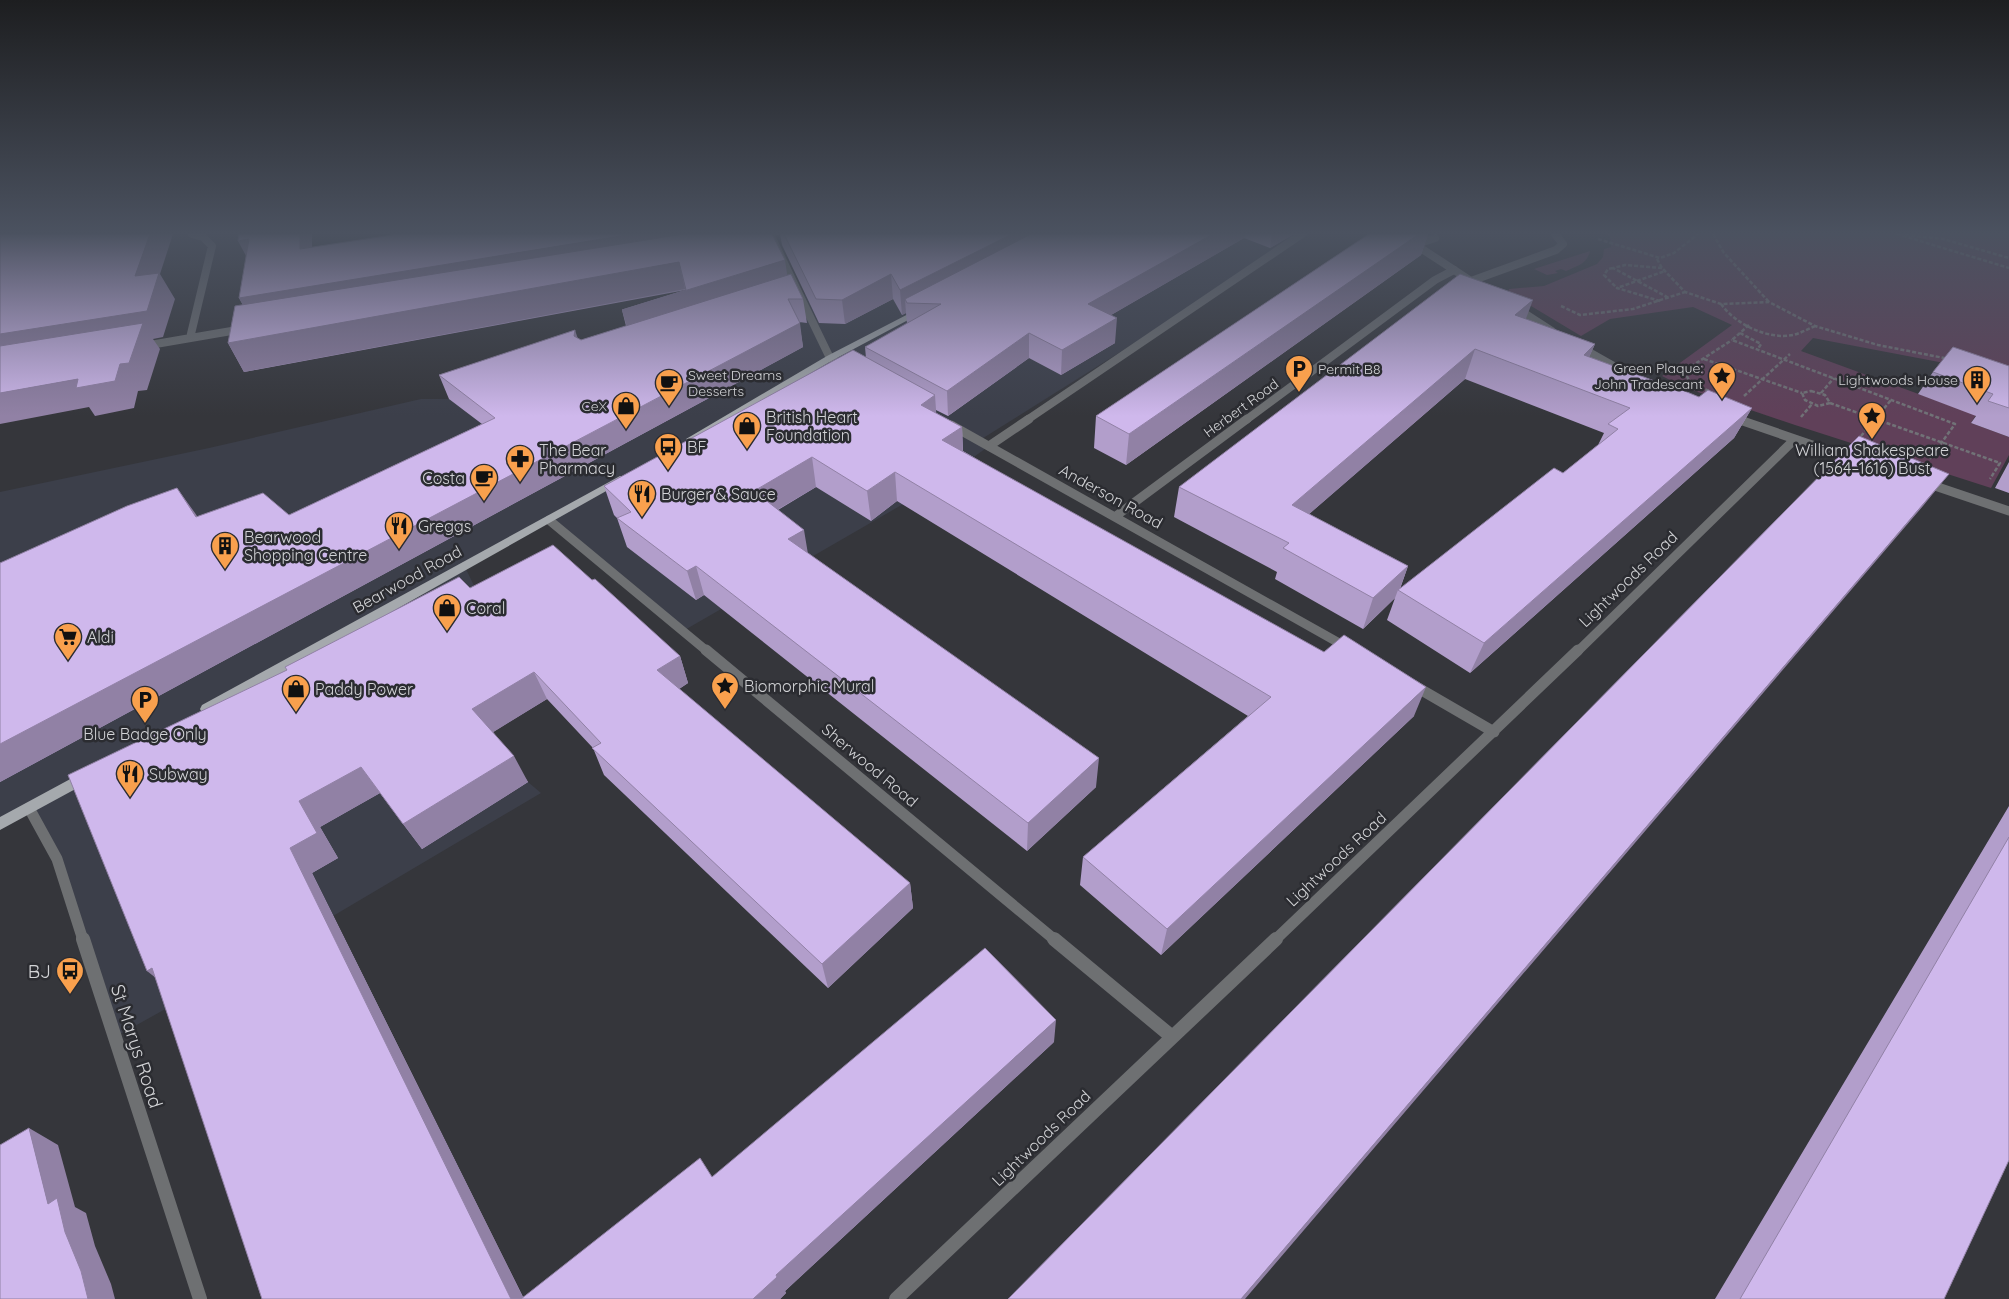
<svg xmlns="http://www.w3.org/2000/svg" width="2009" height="1299" font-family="Quicksand,sans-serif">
  <rect width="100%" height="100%" fill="#35363b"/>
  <path fill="#3c3f4a" d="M 886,234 L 1308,234 L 980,440 L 989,446 L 931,488 L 683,631 L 549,520 L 465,567 L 494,627 L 475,722 L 528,782 L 541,793 L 333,916 L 115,1037 L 57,859 L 29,808 L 0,824 L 0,492 L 209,448 L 421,399 L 449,399 L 801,295 L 848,287 Z"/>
  <path fill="#604059" d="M 1606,234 L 2009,234 L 2009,385 L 1939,362 L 1813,338 L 1801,351 L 1976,415 L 1971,423 L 2009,437 L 2009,455 L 1991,488 L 1795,425 L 1686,388 L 1662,376 L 1732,325 L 1693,307 L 1610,319 L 1581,336 L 1508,292 L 1509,289 L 1544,286 L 1597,264 L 1603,257 L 1604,249 L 1611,247 L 1610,237 Z
    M 1590,251 C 1587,264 1577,266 1566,271 L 1561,269 L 1555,271 L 1558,273 L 1547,275 L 1534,269 Z"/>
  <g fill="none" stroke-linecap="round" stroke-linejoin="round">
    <path stroke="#717277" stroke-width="2.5" stroke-dasharray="4 2" stroke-linecap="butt" d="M 1713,234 L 1724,253 L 1769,302
      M 1897,234 L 2009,268
      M 1905,235 L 1943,239 L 2009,258
      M 1598,239 L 1660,258 L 1674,253 L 1698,234
      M 1657,259 L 1662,268 L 1685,292 L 1721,304 L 1769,302 L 1815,326 L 1878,345 L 1949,359
      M 1613,268 L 1608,269 L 1604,275 L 1617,288
      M 1662,268 L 1625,265 L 1613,268 L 1669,298
      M 1660,301 L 1617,288 L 1665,271
      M 1721,304 C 1735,324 1768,340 1793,335 C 1801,333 1808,329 1815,326
      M 1561,306 L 1580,315 L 1633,309 L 1685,292
      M 1749,325 L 1732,340 L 1955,424 L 1929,460
      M 1740,333 L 1761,344 L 1758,349
      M 1704,359 L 1802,393
      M 1709,391 L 1690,382 L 1684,371 L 1732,340
      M 1811,391 L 1825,395 L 1830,403 L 1818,406 L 1805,400 L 1802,393 Z
      M 1821,393 L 1834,378
      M 1744,396 L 1790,354
      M 1830,403 L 2000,463 L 1990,479
      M 1801,417 L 1812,404
      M 1861,436 L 1891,400"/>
    <path stroke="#6e7072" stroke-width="8" d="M 1417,244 L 1435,238
      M 1471,281 L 1556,250 L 1563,244 L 1555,234
      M 1027,420 L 1302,234"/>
    <path stroke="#6e7072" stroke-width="9" d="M 989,446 L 1029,419"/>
    <path stroke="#6e7072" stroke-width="8" d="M 770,234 L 830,358 L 847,367
      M 190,338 L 212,246 L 203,237 L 192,234
      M 144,346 L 243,329
      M 1246,420 L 1435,280 L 1454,270"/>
    <path stroke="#6e7072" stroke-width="9" d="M 951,425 L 1348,648
      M 1116,516 L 1247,419
      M 549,520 L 708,652
      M 1577,652 L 1794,440"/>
    <path stroke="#6e7072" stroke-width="11" d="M 706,650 L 1055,940
      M 1413,685 L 1494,732
      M 1275,940 L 1578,650"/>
    <path stroke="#6e7072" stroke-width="14" d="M 1054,939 L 1171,1036
      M 896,1299 L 1276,939"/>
    <path stroke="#6e7072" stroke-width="8" d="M 1399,234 L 1471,281
      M 1516,308 L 1552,331
      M 1580,347 L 1626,373
      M 1732,417 L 1741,420"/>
    <path stroke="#6e7072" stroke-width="9" d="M 1737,419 L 1853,459
      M 1926,483 L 2009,511"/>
    <path stroke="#6e7072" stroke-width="11" d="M 29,808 L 57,859 L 83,940"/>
    <path stroke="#6e7072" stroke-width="14" d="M 83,939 L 200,1299"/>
    <path fill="#a5a9ad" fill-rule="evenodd" d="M 918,309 L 925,311 L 833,360 L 695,441 L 691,442 L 686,439 L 827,356 Z
      M 620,476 L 624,477 L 625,479 L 624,481 L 212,713 L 202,713 L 200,709 L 202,705 Z
      M 87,770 L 92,772 L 94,776 L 92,780 L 0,830 L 0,817 Z"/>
  </g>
  <path fill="#b29ecb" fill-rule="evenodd" d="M 776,234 L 1294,234 L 1270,248 L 1244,238 L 1111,315 L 1115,343 L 1061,375 L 1029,358 L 948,416 L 936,410 L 936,413 L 962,427 L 963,451 L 1414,716 L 1161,955 L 1080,885 L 1083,857 L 1248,716 L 897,501 L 871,521 L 816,487 L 778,510 L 807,552 L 1096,787 L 1027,851 L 704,595 L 696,600 L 627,547 L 617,518 L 614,515 L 604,486 L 866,358 L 865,347 L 907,324 L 906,313 L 902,315 L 893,299 L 845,324 L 819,323 L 782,245 L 780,234 L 777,235 Z
    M 1369,234 L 1428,234 L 1421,255 L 1126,465 L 1094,448 L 1096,416 Z
    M 312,247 L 788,275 L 803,299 L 807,323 L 799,322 L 803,347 L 0,782 L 0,563 L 198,517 L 289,515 L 482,424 L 449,399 L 439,375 L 578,338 L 581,340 L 626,326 L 622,310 L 686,290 L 244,372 L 228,343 L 243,305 L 239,298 Z
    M 1526,319 L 1595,344 L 1589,357 L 1699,397 L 1752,408 L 1734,438 L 1470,673 L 1387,620 L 1395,598 L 1363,629 L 1275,579 L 1277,572 L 1174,517 L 1179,487 ZM 1465,379 L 1604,433 L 1598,445 L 1563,473 L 1400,589 L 1408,566 L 1309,514 Z
    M 2009,366 L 2009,437 L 1971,423 L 1976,416 L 1918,394 L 1933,372 Z
    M 2009,462 L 2009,493 L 1995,488 Z
    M 470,588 L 680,656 L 688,683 L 679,689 L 910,883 L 913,908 L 828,988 L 604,775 L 593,748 L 547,699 L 493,732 L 528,782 L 422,849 L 380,793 L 320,827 L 338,858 L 312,873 L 523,1297 L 712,1177 L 1054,1042 L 785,1291 L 786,1293 L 780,1299 L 262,1299 L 156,978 Z
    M 2009,806 L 2009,1160 L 1944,1299 L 1715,1299 Z"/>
  <path fill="#9181a5" d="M 150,234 L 173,234 L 160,274 L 175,299 L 163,337 L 153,339 L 160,349 L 147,390 L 138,391 L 134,408 L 95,416 L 89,407 L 0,424 L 0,393 L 78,379 L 115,381 L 0,364 L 0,334 L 135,276 Z
    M 300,234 L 312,234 L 312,273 L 300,249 Z
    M 633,234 L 765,234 L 252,322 L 239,298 Z
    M 1012,234 L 1057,234 L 905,299 L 906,313 L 902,315 L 900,290 Z
    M 1213,234 L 1245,234 L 1244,238 L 1087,329 L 1088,304 Z
    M 1272,234 L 1294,234 L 1270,248 Z
    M 1419,234 L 1428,234 L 1421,255 L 1126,465 L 1129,434 Z
    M 249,239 L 251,265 L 238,241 Z
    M 785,260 L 789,287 L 630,338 L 622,310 Z
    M 679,262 L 685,289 L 244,372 L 228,343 Z
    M 891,274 L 893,299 L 845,324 L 842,300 Z
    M 1533,300 L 1522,329 L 1515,315 Z
    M 1117,318 L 1115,343 L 1061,375 L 1062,350 Z
    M 800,323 L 803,347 L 0,782 L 0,744 Z
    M 575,330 L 583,354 L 574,336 Z
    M 1029,333 L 1029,358 L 948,416 L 947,391 Z
    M 1595,344 L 1582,373 L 1584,355 Z
    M 1475,349 L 1465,379 L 1285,535 L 1292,505 Z
    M 935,395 L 937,424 L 921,405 Z
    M 1752,408 L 1734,438 L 1470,673 L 1484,643 Z
    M 962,427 L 963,456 L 942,440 Z
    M 812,457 L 816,487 L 760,520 L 754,491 Z
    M 895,472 L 897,501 L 871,521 L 867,491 Z
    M 1949,474 L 1923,506 L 1245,1299 L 1241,1299 Z
    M 177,488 L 195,513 L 214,542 L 196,517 Z
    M 804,530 L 809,560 L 788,539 Z
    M 696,566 L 704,595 L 696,600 L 687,571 Z
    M 1408,566 L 1399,591 L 1398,590 L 1395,598 L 1363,629 L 1373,598 Z
    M 680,656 L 688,683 L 667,697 L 657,670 Z
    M 534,672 L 547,699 L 487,736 L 472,709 Z
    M 1426,687 L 1414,716 L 1161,955 L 1167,929 Z
    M 514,756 L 528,782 L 422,849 L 403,824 Z
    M 1099,758 L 1096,787 L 1027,851 L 1028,823 Z
    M 361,767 L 380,793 L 320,827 L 338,858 L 312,873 L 524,1299 L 511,1299 L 290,848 L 299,801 Z
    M 910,883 L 913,908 L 828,988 L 822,964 Z
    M 152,968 L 176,994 L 147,971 Z
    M 1056,1020 L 1054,1042 L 785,1291 L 786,1293 L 780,1299 L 753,1299 L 776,1275 Z
    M 29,1128 L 58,1145 L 75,1207 L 86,1213 L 95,1246 L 111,1284 L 115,1299 L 88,1299 L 48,1204 Z"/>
  <path fill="#cfb8ec" stroke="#9181a5" d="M 0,234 L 150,234 L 135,276 L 159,273 L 147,311 L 0,334 Z
    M 239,234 L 300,234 L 300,249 L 392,235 L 392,234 L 633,234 L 239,298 L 249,239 L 238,241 Z
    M 683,234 L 772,234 L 785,260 L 622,310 L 686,290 L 679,262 L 228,343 L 235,306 Z
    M 784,234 L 1012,234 L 900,290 L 891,274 L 842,300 L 816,299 Z
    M 1031,234 L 1213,234 L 1088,304 L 1117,318 L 1062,350 L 1029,333 L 947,391 L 865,347 L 941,304 L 907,303 L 905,299 Z
    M 1369,234 L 1419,234 L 1129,434 L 1096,416 Z
    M 791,274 L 803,299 L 788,299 L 800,323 L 0,744 L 0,563 L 127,506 L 177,488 L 196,517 L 263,493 L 289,515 L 495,418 L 439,375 L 575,330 L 574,336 L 581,340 Z
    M 1460,274 L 1533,300 L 1515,315 L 1595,344 L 1584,355 L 1668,386 L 1670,385 L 1699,397 L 1708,390 L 1752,408 L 1484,643 L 1398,590 L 1554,468 L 1563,473 L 1618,429 L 1608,424 L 1630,408 L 1475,349 L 1292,505 L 1408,566 L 1373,598 L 1283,548 L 1289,543 L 1179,487 Z
    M 143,323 L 129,363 L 120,364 L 115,381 L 76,388 L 78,379 L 0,393 L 0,346 Z
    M 1953,347 L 2009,366 L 2009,408 L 1988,401 L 1993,394 L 1933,372 Z
    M 853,350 L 935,395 L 921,405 L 962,427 L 942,440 L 1324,652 L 1344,635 L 1426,687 L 1167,929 L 1083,857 L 1271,697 L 895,472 L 867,491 L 812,457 L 754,491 L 804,530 L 788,539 L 1099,758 L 1028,823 L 696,566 L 687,571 L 617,518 L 631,512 L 604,486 Z
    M 1859,436 L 1949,474 L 1241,1299 L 1008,1299 Z
    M 553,545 L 592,580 L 595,579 L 680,656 L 657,670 L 910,883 L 822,964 L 592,748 L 601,743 L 534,672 L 472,709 L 514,756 L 403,824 L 361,767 L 299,801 L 317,833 L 290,848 L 511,1299 L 262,1299 L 152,968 L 147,971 L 68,775 L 287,670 L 285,667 L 459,577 L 470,588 Z
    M 2009,837 L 2009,1160 L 1944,1299 L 1740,1299 Z
    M 985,948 L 1056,1020 L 776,1275 L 777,1277 L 753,1299 L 521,1299 L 700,1158 L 712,1177 Z
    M 29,1128 L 48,1204 L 57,1198 L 65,1232 L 81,1271 L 88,1299 L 0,1299 L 0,1145 Z"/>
  <linearGradient id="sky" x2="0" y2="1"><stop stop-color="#1d1e20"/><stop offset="0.56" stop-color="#4b5260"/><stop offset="1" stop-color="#4b5260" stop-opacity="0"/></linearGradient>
  <rect width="2009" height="416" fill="url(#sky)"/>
  <defs>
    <symbol id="parking-pin" viewBox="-11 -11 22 30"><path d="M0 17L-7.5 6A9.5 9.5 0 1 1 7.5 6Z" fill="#f9a04d" stroke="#2b2c31"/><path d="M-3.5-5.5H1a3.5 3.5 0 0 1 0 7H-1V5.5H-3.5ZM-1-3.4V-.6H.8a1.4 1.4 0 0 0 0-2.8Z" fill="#111"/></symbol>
    <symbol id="sight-pin" viewBox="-11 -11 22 30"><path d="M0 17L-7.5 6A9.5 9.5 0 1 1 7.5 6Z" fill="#f9a04d" stroke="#2b2c31"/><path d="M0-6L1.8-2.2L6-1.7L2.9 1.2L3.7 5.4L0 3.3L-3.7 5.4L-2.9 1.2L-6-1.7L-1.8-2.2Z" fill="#111"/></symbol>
    <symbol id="building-pin" viewBox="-11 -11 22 30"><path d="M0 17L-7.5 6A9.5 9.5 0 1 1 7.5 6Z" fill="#f9a04d" stroke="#2b2c31"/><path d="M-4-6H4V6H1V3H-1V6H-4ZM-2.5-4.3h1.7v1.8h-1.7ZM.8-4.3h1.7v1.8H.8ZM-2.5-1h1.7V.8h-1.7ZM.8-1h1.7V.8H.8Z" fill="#111"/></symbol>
    <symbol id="cafe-pin" viewBox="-11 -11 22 30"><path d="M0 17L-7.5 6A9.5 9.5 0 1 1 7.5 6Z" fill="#f9a04d" stroke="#2b2c31"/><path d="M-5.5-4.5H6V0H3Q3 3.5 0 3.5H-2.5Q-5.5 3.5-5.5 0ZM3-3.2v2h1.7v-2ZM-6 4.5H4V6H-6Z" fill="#111"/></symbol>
    <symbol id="shop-pin" viewBox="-11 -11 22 30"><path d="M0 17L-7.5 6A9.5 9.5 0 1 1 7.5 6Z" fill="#f9a04d" stroke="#2b2c31"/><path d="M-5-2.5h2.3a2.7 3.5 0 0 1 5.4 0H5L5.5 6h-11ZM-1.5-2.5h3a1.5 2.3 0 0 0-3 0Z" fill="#111"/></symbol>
    <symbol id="bus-pin" viewBox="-11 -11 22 30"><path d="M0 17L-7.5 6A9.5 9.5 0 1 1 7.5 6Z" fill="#f9a04d" stroke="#2b2c31"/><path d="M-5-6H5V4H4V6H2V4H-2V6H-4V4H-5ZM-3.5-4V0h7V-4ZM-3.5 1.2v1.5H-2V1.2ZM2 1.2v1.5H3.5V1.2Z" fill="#111"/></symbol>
    <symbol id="pharmacy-pin" viewBox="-11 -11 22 30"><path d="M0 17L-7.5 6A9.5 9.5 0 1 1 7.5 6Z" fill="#f9a04d" stroke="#2b2c31"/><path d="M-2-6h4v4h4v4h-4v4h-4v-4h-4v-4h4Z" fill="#111"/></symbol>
    <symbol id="restaurant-pin" viewBox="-11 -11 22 30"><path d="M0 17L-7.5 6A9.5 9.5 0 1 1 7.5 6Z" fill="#f9a04d" stroke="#2b2c31"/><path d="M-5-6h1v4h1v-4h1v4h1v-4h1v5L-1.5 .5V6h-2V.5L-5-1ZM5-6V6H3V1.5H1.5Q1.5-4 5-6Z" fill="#111"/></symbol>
    <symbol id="supermarket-pin" viewBox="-11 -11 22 30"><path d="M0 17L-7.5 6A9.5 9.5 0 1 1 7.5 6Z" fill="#f9a04d" stroke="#2b2c31"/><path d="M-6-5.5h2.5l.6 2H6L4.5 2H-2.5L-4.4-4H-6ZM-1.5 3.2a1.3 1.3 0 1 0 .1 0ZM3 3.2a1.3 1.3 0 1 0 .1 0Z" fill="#111"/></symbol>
  </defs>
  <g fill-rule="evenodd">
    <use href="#parking-pin" x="1283" y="353" width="32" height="43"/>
    <use href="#sight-pin" x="1706" y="360" width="32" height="43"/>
    <use href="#building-pin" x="1961" y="364" width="32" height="43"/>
    <use href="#cafe-pin" x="653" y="367" width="32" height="43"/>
    <use href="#shop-pin" x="610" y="390" width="32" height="43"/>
    <use href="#sight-pin" x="1856" y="400" width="32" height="43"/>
    <use href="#shop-pin" x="731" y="410" width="32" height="43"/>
    <use href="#bus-pin" x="652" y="431" width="32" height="43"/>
    <use href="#pharmacy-pin" x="504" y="443" width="32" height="43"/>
    <use href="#cafe-pin" x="468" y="462" width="32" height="43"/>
    <use href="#restaurant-pin" x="626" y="478" width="32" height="43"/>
    <use href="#restaurant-pin" x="383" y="510" width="32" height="43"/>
    <use href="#building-pin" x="209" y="530" width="32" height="43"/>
    <use href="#shop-pin" x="431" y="592" width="32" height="43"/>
    <use href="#supermarket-pin" x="52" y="621" width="32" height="43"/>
    <use href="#sight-pin" x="709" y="670" width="32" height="43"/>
    <use href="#shop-pin" x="280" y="673" width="32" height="43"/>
    <use href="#parking-pin" x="129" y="684" width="32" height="43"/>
    <use href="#restaurant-pin" x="114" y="758" width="32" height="43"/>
    <use href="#bus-pin" x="54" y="955" width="32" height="43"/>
  </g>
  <g text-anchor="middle" stroke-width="5" stroke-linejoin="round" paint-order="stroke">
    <g font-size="14" fill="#d2d3d6" stroke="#2b2c31" text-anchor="end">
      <text x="1703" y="373">Green Plaque:<tspan x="1703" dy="16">John Tradescant</tspan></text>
      <text x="1318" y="374" text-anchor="start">Permit B8</text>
      <text x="688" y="380" text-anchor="start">Sweet Dreams<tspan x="688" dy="16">Desserts</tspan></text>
      <text x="1958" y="385">Lightwoods House</text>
      <text x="607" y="411">CeX</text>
    </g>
    <g font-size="14" fill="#d2d3d6" stroke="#2b2c31">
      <text transform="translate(1241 408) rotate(-36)" y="5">Herbert Road</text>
    </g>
    <g font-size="16" fill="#d2d3d6" stroke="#2b2c31" text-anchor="start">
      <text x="766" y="423">British Heart<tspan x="766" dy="18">Foundation</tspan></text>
      <text x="687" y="453">BF</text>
      <text x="539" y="456">The Bear<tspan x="539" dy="18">Pharmacy</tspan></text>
      <text x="1872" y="456" text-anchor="middle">William Shakespeare<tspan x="1872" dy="18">(1564–1616) Bust</tspan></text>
      <text x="465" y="484" text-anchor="end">Costa</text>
      <text x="661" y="500">Burger &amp; Sauce</text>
      <text x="418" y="532">Greggs</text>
      <text x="244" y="543">Bearwood<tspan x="244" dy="18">Shopping Centre</tspan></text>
      <text x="466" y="614">Coral</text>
      <text x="87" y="643">Aldi</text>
      <text x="744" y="692">Biomorphic Mural</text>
      <text x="315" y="695">Paddy Power</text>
      <text x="145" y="740" text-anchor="middle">Blue Badge Only</text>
      <text x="149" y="780">Subway</text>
    </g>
    <g font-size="16" fill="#d2d3d6" stroke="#2b2c31">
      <text transform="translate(1111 496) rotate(29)" y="6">Anderson Road</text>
      <text transform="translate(407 579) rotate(-29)" y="6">Bearwood Road</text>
      <text transform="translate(1628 579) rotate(-44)" y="6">Lightwoods Road</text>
      <text transform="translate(870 765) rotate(40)" y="6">Sherwood Road</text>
      <text transform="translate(1336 859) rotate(-43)" y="6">Lightwoods Road</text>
      <text transform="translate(1041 1138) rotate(-44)" y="6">Lightwoods Road</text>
    </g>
    <g font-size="19" fill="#d2d3d6" stroke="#2b2c31" text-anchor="end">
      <text x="51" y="978">BJ</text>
    </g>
    <g font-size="19" fill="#d2d3d6" stroke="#2b2c31">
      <text transform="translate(137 1046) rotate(72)" y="7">St Marys Road</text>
    </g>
  </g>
</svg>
